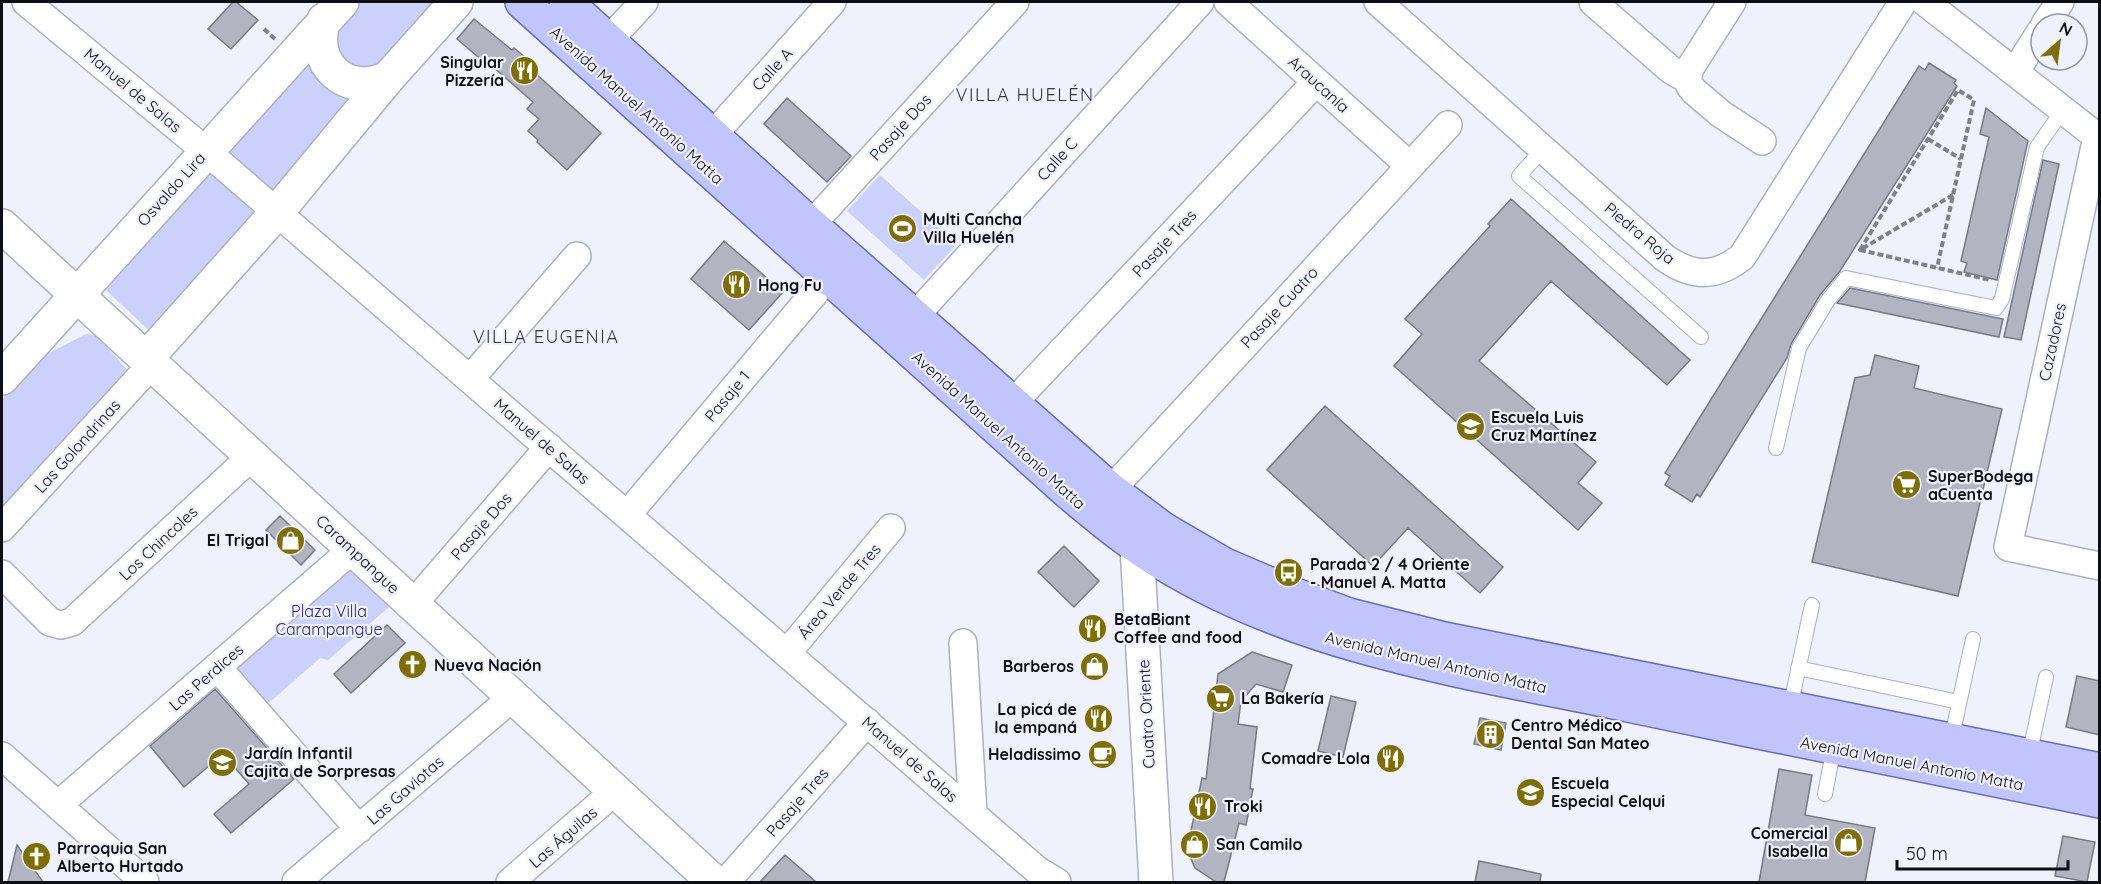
<svg xmlns="http://www.w3.org/2000/svg" width="2101" height="884" font-family="Quicksand,sans-serif">
  <rect width="100%" height="100%" fill="#eff1fd"/>
  <path fill="#cbd1fb" d="M 361,2 L 446,2 L 155,336 L 106,290 Z
    M 880,175 L 957,244 L 924,280 L 847,211 Z
    M 86,334 L 97,336 L 129,372 L 2,519 L 2,399 L 43,356 Z
    M 350,561 L 390,606 L 328,660 L 320,658 L 263,708 L 228,668 Z"/>
  <path fill="#b2b4c2" stroke="#777987" stroke-width="1.5" d="M 233,2 L 236,2 L 258,20 L 231,49 L 208,29 Z
    M 474,19 L 512,50 L 514,48 L 538,68 L 534,72 L 601,133 L 567,170 L 537,142 L 538,140 L 528,131 L 539,119 L 527,109 L 533,102 L 492,66 L 491,68 L 457,39 Z
    M 1929,63 L 1956,80 L 1954,83 L 1957,86 L 1840,271 L 1820,295 L 1791,344 L 1787,358 L 1700,497 L 1697,494 L 1692,502 L 1665,485 L 1670,476 L 1665,473 L 1919,66 L 1925,70 Z
    M 787,98 L 851,156 L 827,182 L 764,124 Z
    M 1986,108 L 2028,141 L 1997,280 L 1964,272 L 1967,263 L 1961,261 L 1989,137 L 1980,134 Z
    M 2043,160 L 2059,164 L 2021,340 L 2004,337 Z
    M 1511,199 L 1690,360 L 1667,385 L 1551,281 L 1479,361 L 1596,462 L 1578,483 L 1602,503 L 1578,530 L 1394,366 L 1422,334 L 1405,319 L 1490,226 L 1488,224 Z
    M 724,241 L 783,292 L 749,330 L 691,279 Z
    M 1850,288 L 2003,319 L 1999,337 L 1837,303 Z
    M 1875,355 L 1919,366 L 1914,388 L 2002,409 L 1958,596 L 1812,562 L 1855,378 L 1870,375 Z
    M 1325,406 L 1503,567 L 1480,593 L 1408,528 L 1373,566 L 1267,470 Z
    M 280,516 L 315,550 L 301,565 L 266,530 Z
    M 1064,546 L 1099,581 L 1074,607 L 1038,572 Z
    M 387,625 L 405,643 L 351,693 L 334,674 Z
    M 1252,652 L 1292,665 L 1283,692 L 1256,684 L 1241,701 L 1238,724 L 1257,727 L 1250,789 L 1253,789 L 1246,825 L 1239,823 L 1224,882 L 1216,882 L 1195,868 L 1187,850 L 1202,778 L 1206,779 L 1218,674 Z
    M 2077,676 L 2100,681 L 2100,735 L 2066,727 Z
    M 215,689 L 294,779 L 231,833 L 214,814 L 249,784 L 223,754 L 184,787 L 150,746 Z
    M 1331,696 L 1356,702 L 1343,757 L 1318,751 Z
    M 1480,718 L 1506,723 L 1501,750 L 1474,744 Z
    M 1779,769 L 1812,775 L 1805,815 L 1875,828 L 1865,882 L 1759,882 Z
    M 2063,836 L 2095,842 L 2087,882 L 2055,876 Z
    M 17,845 L 43,882 L 8,882 Z
    M 785,855 L 816,882 L 760,882 Z
    M 1479,861 L 1541,874 L 1540,882 L 1475,882 Z"/>
  <g fill="none" stroke-linecap="round" stroke-linejoin="round">
    <defs>
      <path id="service" d="M 1543,149 L 1519,176 L 1701,337
        M 1776,448 L 1799,348 L 1828,300 L 1846,278 L 1996,308 L 2002,299 L 2037,147 L 2063,110
        M 1798,668 L 1959,702
        M 1790,708 L 1812,605
        M 1951,741 L 1973,639
        M 2029,756 L 2046,677
        M 1825,794 L 1834,747"/>
      <path id="minor" d="M 26,2 L 206,151 L 1037,870 L 1057,882
        M 1228,2 L 1410,166
        M 1378,2 L 1665,258 C 1692,277 1715,278 1742,257 L 1903,2
        M 1593,2 L 1671,70 L 1687,79
        M 1732,2 L 1690,68 L 1687,79 L 1690,86 L 1694,91 L 1721,114 L 1762,141
        M 1925,2 L 2100,139
        M 2045,24 L 2060,2
        M 608,41 L 644,2
        M 2015,72 L 2041,31
        M 712,136 L 832,2
        M 2097,137 L 2008,547 L 2100,566
        M 811,225 L 1015,2
        M 914,317 L 1200,2
        M 470,379 L 577,256
        M 1012,404 L 1316,82
        M 1111,490 L 1448,125
        M 627,515 L 828,277
        M 2,528 L 152,364
        M 2,574 L 50,622 L 61,625 L 72,622 L 252,456
        M 413,604 L 549,447
        M 963,643 L 973,813
        M 787,653 L 891,528
        M 217,667 L 359,829
        M 2,756 L 145,882
        M 58,805 L 353,549
        M 296,882 L 513,697
        M 510,882 L 615,791
        M 726,882 L 867,722"/>
      <path id="tertiary" d="M 324,20 C 309,63 346,98 388,78
        M 2,226 L 714,882
        M 146,359 L 277,212 L 388,78 L 456,2
        M 2,378 L 342,2
        M 1137,546 L 1156,882"/>
      <path id="primary" d="M 522,2 L 1068,492 C 1099,518 1130,544 1164,564 C 1304,649 1470,672 1628,705 C 1785,738 1942,769 2100,801
        M 566,2 L 811,225 L 1111,490 L 1163,529 L 1225,565 L 1293,594 L 1349,615 L 1444,639 L 2100,770"/>
    </defs>
    <use href="#service" stroke="#adb0be" stroke-width="16"/>
    <use href="#minor" stroke="#adb0be" stroke-width="30"/>
    <use href="#tertiary" stroke="#adb0be" stroke-width="36"/>
    <use href="#primary" stroke="#686daa" stroke-width="36"/>
    <path stroke="#7f8189" stroke-width="4" stroke-dasharray="6 3" stroke-linecap="butt" d="M 264,29 L 275,39
      M 1928,139 L 1961,159
      M 1953,195 L 1860,250 L 1990,280
      M 1860,250 L 1958,90 L 1974,100 L 1937,268"/>
    <use href="#service" stroke="#fff" stroke-width="14"/>
    <use href="#minor" stroke="#fff" stroke-width="27"/>
    <use href="#tertiary" stroke="#fff" stroke-width="33"/>
    <use href="#primary" stroke="#c1c5fc" stroke-width="33"/>
  </g>
  <defs>
    <symbol id="restaurant-disc" viewBox="-11 -11 22 22"><circle r="9.5" fill="#7d6e0a" stroke="#eff1fd"/><path d="M-5-6h1v4h1v-4h1v4h1v-4h1v5L-1.5 .5V6h-2V.5L-5-1ZM5-6V6H3V1.5H1.5Q1.5-4 5-6Z" fill="#fff"/></symbol>
    <symbol id="stadium-disc" viewBox="-11 -11 22 22"><circle r="9.5" fill="#7d6e0a" stroke="#eff1fd"/><path d="M0-5a6.5 5 0 1 0 0 10a6.5 5 0 1 0 0-10ZM-3.5-1.8h7v3.6h-7Z" fill="#fff"/></symbol>
    <symbol id="school-disc" viewBox="-11 -11 22 22"><circle r="9.5" fill="#7d6e0a" stroke="#eff1fd"/><path d="M0-5L7-2L0 1L-7-2ZM-4 1L0 2.5L4 1V4Q0 6-4 4Z" fill="#fff"/></symbol>
    <symbol id="supermarket-disc" viewBox="-11 -11 22 22"><circle r="9.5" fill="#7d6e0a" stroke="#eff1fd"/><path d="M-6-5.5h2.5l.6 2H6L4.5 2H-2.5L-4.4-4H-6ZM-1.5 3.2a1.3 1.3 0 1 0 .1 0ZM3 3.2a1.3 1.3 0 1 0 .1 0Z" fill="#fff"/></symbol>
    <symbol id="shop-disc" viewBox="-11 -11 22 22"><circle r="9.5" fill="#7d6e0a" stroke="#eff1fd"/><path d="M-5-2.5h2.3a2.7 3.5 0 0 1 5.4 0H5L5.5 6h-11ZM-1.5-2.5h3a1.5 2.3 0 0 0-3 0Z" fill="#fff"/></symbol>
    <symbol id="bus-disc" viewBox="-11 -11 22 22"><circle r="9.5" fill="#7d6e0a" stroke="#eff1fd"/><path d="M-5-6H5V4H4V6H2V4H-2V6H-4V4H-5ZM-3.5-4V0h7V-4ZM-3.5 1.2v1.5H-2V1.2ZM2 1.2v1.5H3.5V1.2Z" fill="#fff"/></symbol>
    <symbol id="church-disc" viewBox="-11 -11 22 22"><circle r="9.5" fill="#7d6e0a" stroke="#eff1fd"/><path d="M-1.2-6h2.4v3.5h3.3v2.4h-3.3V6h-2.4V-.1h-3.3v-2.4h3.3Z" fill="#fff"/></symbol>
    <symbol id="building-disc" viewBox="-11 -11 22 22"><circle r="9.5" fill="#7d6e0a" stroke="#eff1fd"/><path d="M-4-6H4V6H1V3H-1V6H-4ZM-2.5-4.3h1.7v1.8h-1.7ZM.8-4.3h1.7v1.8H.8ZM-2.5-1h1.7V.8h-1.7ZM.8-1h1.7V.8H.8Z" fill="#fff"/></symbol>
    <symbol id="cafe-disc" viewBox="-11 -11 22 22"><circle r="9.5" fill="#7d6e0a" stroke="#eff1fd"/><path d="M-5.5-4.5H6V0H3Q3 3.5 0 3.5H-2.5Q-5.5 3.5-5.5 0ZM3-3.2v2h1.7v-2ZM-6 4.5H4V6H-6Z" fill="#fff"/></symbol>
  </defs>
  <g fill-rule="evenodd">
    <use href="#restaurant-disc" x="508" y="54" width="33" height="33"/>
    <use href="#stadium-disc" x="886" y="212" width="33" height="33"/>
    <use href="#restaurant-disc" x="720" y="268" width="33" height="33"/>
    <use href="#school-disc" x="1454" y="410" width="33" height="33"/>
    <use href="#supermarket-disc" x="1890" y="468" width="33" height="33"/>
    <use href="#shop-disc" x="274" y="524" width="33" height="33"/>
    <use href="#bus-disc" x="1272" y="556" width="33" height="33"/>
    <use href="#restaurant-disc" x="1076" y="612" width="33" height="33"/>
    <use href="#church-disc" x="396" y="648" width="33" height="33"/>
    <use href="#shop-disc" x="1078" y="650" width="33" height="33"/>
    <use href="#supermarket-disc" x="1204" y="682" width="33" height="33"/>
    <use href="#restaurant-disc" x="1082" y="702" width="33" height="33"/>
    <use href="#building-disc" x="1474" y="718" width="33" height="33"/>
    <use href="#cafe-disc" x="1086" y="738" width="33" height="33"/>
    <use href="#restaurant-disc" x="1374" y="742" width="33" height="33"/>
    <use href="#school-disc" x="206" y="746" width="33" height="33"/>
    <use href="#school-disc" x="1514" y="776" width="33" height="33"/>
    <use href="#restaurant-disc" x="1186" y="790" width="33" height="33"/>
    <use href="#shop-disc" x="1832" y="826" width="33" height="33"/>
    <use href="#shop-disc" x="1178" y="828" width="33" height="33"/>
    <use href="#church-disc" x="20" y="840" width="33" height="33"/>
  </g>
  <g text-anchor="middle" stroke-width="4.5" stroke-linejoin="round" paint-order="stroke">
    <g font-size="16" font-weight="bold" fill="#0e0f14" stroke="#eff1fd" text-anchor="start">
      <text x="504" y="68" text-anchor="end">Singular<tspan x="504" dy="18">Pizzería</tspan></text>
      <text x="923" y="225">Multi Cancha<tspan x="923" dy="18">Villa Huelén</tspan></text>
      <text x="758" y="291">Hong Fu</text>
      <text x="1491" y="423">Escuela Luis<tspan x="1491" dy="18">Cruz Martínez</tspan></text>
      <text x="1928" y="482">SuperBodega<tspan x="1928" dy="18">aCuenta</tspan></text>
      <text x="269" y="546" text-anchor="end">El Trigal</text>
      <text x="1310" y="570">Parada 2 / 4 Oriente<tspan x="1310" dy="18">- Manuel A. Matta</tspan></text>
      <text x="1114" y="625">BetaBiant<tspan x="1114" dy="18">Coffee and food</tspan></text>
      <text x="434" y="671">Nueva Nación</text>
      <text x="1074" y="672" text-anchor="end">Barberos</text>
      <text x="1241" y="704">La Bakería</text>
      <text x="1077" y="715" text-anchor="end">La picá de<tspan x="1077" dy="18">la empaná</tspan></text>
      <text x="1511" y="731">Centro Médico<tspan x="1511" dy="18">Dental San Mateo</tspan></text>
      <text x="244" y="759">Jardín Infantil<tspan x="244" dy="18">Cajita de Sorpresas</tspan></text>
      <text x="1081" y="760" text-anchor="end">Heladissimo</text>
      <text x="1370" y="764" text-anchor="end">Comadre Lola</text>
      <text x="1551" y="789">Escuela<tspan x="1551" dy="18">Especial Celqui</tspan></text>
      <text x="1224" y="812">Troki</text>
      <text x="1828" y="839" text-anchor="end">Comercial<tspan x="1828" dy="18">Isabella</tspan></text>
      <text x="1216" y="850">San Camilo</text>
      <text x="57" y="854">Parroquia San<tspan x="57" dy="18">Alberto Hurtado</tspan></text>
    </g>
    <g font-size="16" fill="#0e0f14" stroke="#eff1fd">
      <text transform="translate(772 69) rotate(-48)" y="6">Calle A</text>
      <text transform="translate(1319 84) rotate(42)" y="6">Araucanía</text>
      <text transform="translate(133 90) rotate(40)" y="6">Manuel de Salas</text>
      <text transform="translate(637 105) rotate(42)" y="6">Avenida Manuel Antonio Matta</text>
      <text transform="translate(900 127) rotate(-48)" y="6">Pasaje Dos</text>
      <text transform="translate(1057 159) rotate(-48)" y="6">Calle C</text>
      <text transform="translate(171 189) rotate(-48)" y="6">Osvaldo Lira</text>
      <text transform="translate(1640 233) rotate(40)" y="6">Piedra Roja</text>
      <text transform="translate(1164 243) rotate(-47)" y="6">Pasaje Tres</text>
      <text transform="translate(1279 307) rotate(-47)" y="6">Pasaje Cuatro</text>
      <text transform="translate(2052 342) rotate(-78)" y="6">Cazadores</text>
      <text transform="translate(727 396) rotate(-50)" y="6">Pasaje 1</text>
      <text transform="translate(999 430) rotate(42)" y="6">Avenida Manuel Antonio Matta</text>
      <text transform="translate(542 441) rotate(41)" y="6">Manuel de Salas</text>
      <text transform="translate(77 446) rotate(-48)" y="6">Las Golondrinas</text>
      <text transform="translate(481 526) rotate(-49)" y="6">Pasaje Dos</text>
      <text transform="translate(158 543) rotate(-43)" y="6">Los Chincoles</text>
      <text transform="translate(358 554) rotate(43)" y="6">Carampangue</text>
      <text transform="translate(839 591) rotate(-50)" y="6">Área Verde Tres</text>
      <text transform="translate(1436 662) rotate(13)" y="6">Avenida Manuel Antonio Matta</text>
      <text transform="translate(206 677) rotate(-41)" y="6">Las Perdices</text>
      <text transform="translate(1146 714) rotate(-93)" y="6">Cuatro Oriente</text>
      <text transform="translate(910 759) rotate(41)" y="6">Manuel de Salas</text>
      <text transform="translate(1912 763) rotate(11)" y="6">Avenida Manuel Antonio Matta</text>
      <text transform="translate(405 790) rotate(-41)" y="6">Las Gaviotas</text>
      <text transform="translate(797 802) rotate(-49)" y="6">Pasaje Tres</text>
      <text transform="translate(563 837) rotate(-41)" y="6">Las Águilas</text>
    </g>
    <g font-size="16" fill="#2a2674" stroke="#eff1fd">
      <text x="329" y="617">Plaza Villa<tspan x="329" dy="18">Carampangue</tspan></text>
    </g>
    <g font-size="18" letter-spacing="1.5" fill="#32343f" stroke="#eff1fd">
      <text x="1025" y="101">VILLA HUELÉN</text>
      <text x="546" y="343">VILLA EUGENIA</text>
    </g>
  </g>
  <rect width="2101" height="884" fill="none" stroke="#0e0f14" stroke-width="6"/>
  <g transform="translate(2059 42) rotate(28)"><circle r="28" fill="#eff1fd" stroke="#9597a0" stroke-width="1.5"/>
  <path d="M0-4.5L10 22L0 15L-10 22Z" fill="#7d6e0a"/>
  <text y="-9" font-size="16" font-weight="bold" text-anchor="middle" fill="#0e0f14">N</text>
  </g>
  <path d="M1897 860v9h171v-9" fill="none" stroke="#0e0f14" stroke-width="3"/>
  <text x="1906" y="860" font-size="18" fill="#0e0f14" stroke="#eff1fd" stroke-width="4.5" paint-order="stroke">50 m</text>
</svg>
